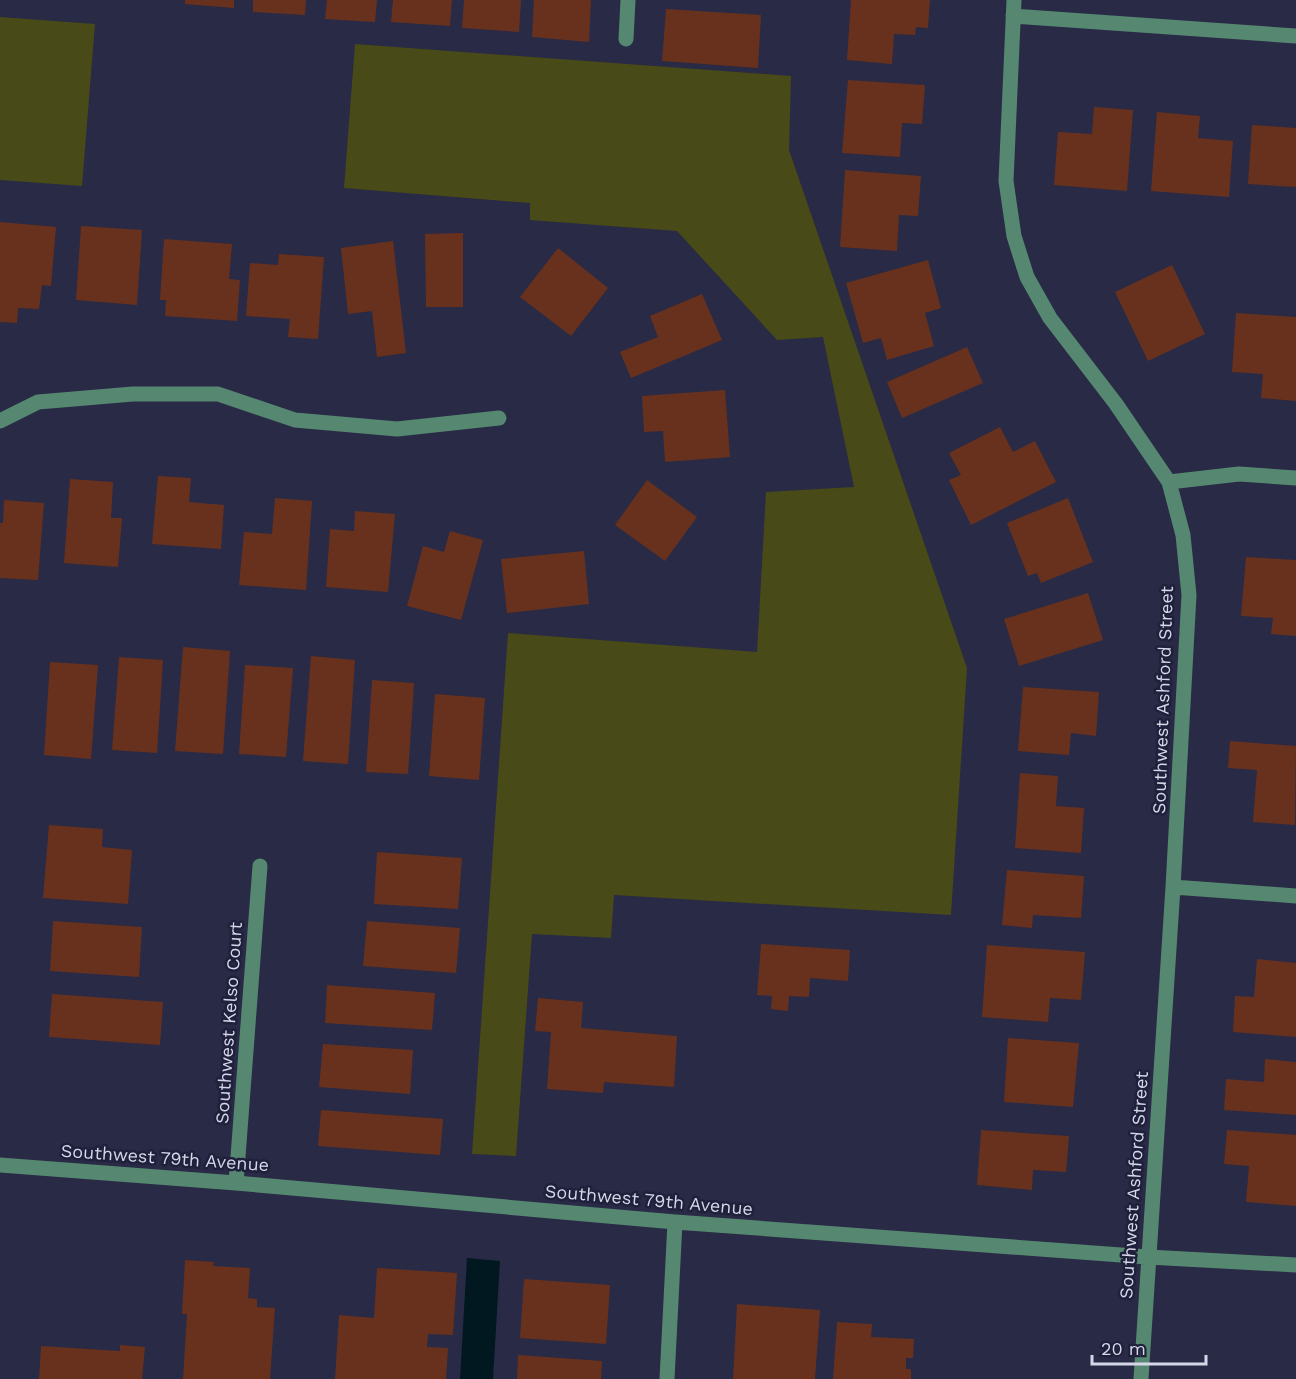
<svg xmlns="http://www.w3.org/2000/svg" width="1296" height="1379" font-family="'Work Sans',sans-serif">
  <rect width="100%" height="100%" fill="#292a45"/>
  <path fill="#484a17" d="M 0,17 L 95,24 L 82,186 L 0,180 Z
    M 355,44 L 791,76 L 789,150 L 967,668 L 951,915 L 614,895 L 611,938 L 532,934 L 516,1156 L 472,1154 L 508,633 L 757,652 L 766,492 L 854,487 L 823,337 L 777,340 L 677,231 L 530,220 L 530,203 L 344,188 Z"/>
  <path fill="#021821" d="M 467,1258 L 500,1261 L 493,1379 L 460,1379 Z"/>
  <path fill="#68311d" d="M 185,0 L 234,0 L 234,8 L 185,4 Z
    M 253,0 L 306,0 L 305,15 L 253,12 Z
    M 327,0 L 377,0 L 375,22 L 325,19 Z
    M 393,0 L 452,0 L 450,26 L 391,22 Z
    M 464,0 L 521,0 L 519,32 L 462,28 Z
    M 534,0 L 591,0 L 589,42 L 532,37 Z
    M 851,0 L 930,0 L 928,28 L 916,27 L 915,35 L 894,34 L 892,64 L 847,60 Z
    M 666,9 L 761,15 L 758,68 L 662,61 Z
    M 848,80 L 925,85 L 922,124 L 902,123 L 900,157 L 842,153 Z
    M 1094,107 L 1133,110 L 1127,191 L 1054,185 L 1058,132 L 1092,134 Z
    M 1157,112 L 1200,116 L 1198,138 L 1233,141 L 1229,197 L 1151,191 Z
    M 1252,125 L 1296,128 L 1296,187 L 1248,184 Z
    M 845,170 L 921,176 L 918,216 L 899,215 L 897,251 L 840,247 Z
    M 0,222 L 56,227 L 51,286 L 42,285 L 39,309 L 18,308 L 17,323 L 0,322 Z
    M 81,226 L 142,230 L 137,305 L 76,300 Z
    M 463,233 L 463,307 L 426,307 L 425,234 Z
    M 164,239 L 232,244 L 229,279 L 240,280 L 237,321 L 165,316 L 166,300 L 160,300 Z
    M 393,241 L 406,353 L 377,357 L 372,311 L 348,314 L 341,248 Z
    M 558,248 L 608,288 L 571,336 L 520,297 Z
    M 279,254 L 324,257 L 318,339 L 288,337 L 290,319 L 246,316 L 250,263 L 278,265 Z
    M 928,260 L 941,308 L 925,313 L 934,346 L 887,360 L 881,338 L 863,343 L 846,283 Z
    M 1172,265 L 1205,334 L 1148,361 L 1115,292 Z
    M 702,294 L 722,340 L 631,378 L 620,352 L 658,337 L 650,316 Z
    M 1236,313 L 1296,317 L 1296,401 L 1261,398 L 1263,374 L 1232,372 Z
    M 967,347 L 983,383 L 902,418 L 887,382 Z
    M 725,390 L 730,457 L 665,462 L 663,431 L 644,432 L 642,396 Z
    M 1000,427 L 1013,452 L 1035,441 L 1056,482 L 971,525 L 949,480 L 961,475 L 949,453 Z
    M 158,476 L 191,478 L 189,502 L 224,505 L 221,549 L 152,544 Z
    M 70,479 L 113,482 L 111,518 L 122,518 L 118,567 L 64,563 Z
    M 647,480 L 697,517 L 665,561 L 615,525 Z
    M 275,498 L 312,501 L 306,590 L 239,585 L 244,532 L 272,534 Z
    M 1068,498 L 1093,562 L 1041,583 L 1037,573 L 1028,576 L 1007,523 Z
    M 4,500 L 44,503 L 38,580 L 0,578 L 0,523 L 3,523 Z
    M 355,511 L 395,514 L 388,592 L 326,587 L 330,529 L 354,531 Z
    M 450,531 L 483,540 L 461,620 L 407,606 L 423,546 L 444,552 Z
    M 584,551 L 589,604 L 507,613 L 501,559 Z
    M 1246,557 L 1296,560 L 1296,636 L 1271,634 L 1273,618 L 1241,616 Z
    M 1088,593 L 1103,640 L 1019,666 L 1004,619 Z
    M 183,647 L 230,651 L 223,754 L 175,751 Z
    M 311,656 L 355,660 L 348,764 L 303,761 Z
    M 119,657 L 163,660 L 157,753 L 112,750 Z
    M 50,662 L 98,665 L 91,759 L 44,755 Z
    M 245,665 L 293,668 L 286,757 L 239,754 Z
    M 372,680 L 414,683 L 408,774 L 366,772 Z
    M 1023,687 L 1099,692 L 1096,736 L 1071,733 L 1069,755 L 1018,751 Z
    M 435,694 L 485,698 L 479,780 L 429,776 Z
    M 1230,741 L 1296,746 L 1295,825 L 1253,822 L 1257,770 L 1228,768 Z
    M 1020,773 L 1058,776 L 1056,806 L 1084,808 L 1081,853 L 1015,848 Z
    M 49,825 L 103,829 L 102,847 L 132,850 L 128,904 L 43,898 Z
    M 377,852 L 462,858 L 458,909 L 374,904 Z
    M 1007,870 L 1084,876 L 1081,918 L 1033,915 L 1032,928 L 1002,925 Z
    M 53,921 L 142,927 L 139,977 L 50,971 Z
    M 367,921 L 460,928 L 456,973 L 363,966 Z
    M 761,944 L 850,950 L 848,981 L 810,978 L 809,997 L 789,996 L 788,1011 L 771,1009 L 772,996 L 757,995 Z
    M 987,945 L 1085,952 L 1081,1000 L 1050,998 L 1048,1022 L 982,1017 Z
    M 1257,959 L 1296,963 L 1296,1037 L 1233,1032 L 1235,996 L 1254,997 Z
    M 327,985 L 435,993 L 432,1030 L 325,1023 Z
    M 52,994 L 163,1002 L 160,1045 L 49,1037 Z
    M 538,998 L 583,1002 L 581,1028 L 677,1036 L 674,1087 L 604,1082 L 603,1093 L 547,1089 L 551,1032 L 535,1031 Z
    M 1008,1038 L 1079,1043 L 1073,1107 L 1004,1102 Z
    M 323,1044 L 413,1050 L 410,1094 L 319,1087 Z
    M 1265,1059 L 1296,1062 L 1296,1115 L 1224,1110 L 1226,1079 L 1264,1082 Z
    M 321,1110 L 443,1119 L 440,1155 L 318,1146 Z
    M 981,1130 L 1069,1136 L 1066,1172 L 1033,1170 L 1032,1190 L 977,1185 Z
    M 1227,1130 L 1296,1135 L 1296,1206 L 1246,1202 L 1249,1166 L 1224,1164 Z
    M 185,1260 L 214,1262 L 213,1266 L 250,1268 L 248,1298 L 257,1299 L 257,1307 L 275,1308 L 270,1379 L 183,1379 L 187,1314 L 182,1314 Z
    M 377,1268 L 457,1273 L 453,1335 L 428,1334 L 427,1347 L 448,1348 L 446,1379 L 335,1379 L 339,1315 L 374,1318 Z
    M 524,1279 L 610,1285 L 606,1344 L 520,1338 Z
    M 737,1304 L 820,1310 L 815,1379 L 733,1379 Z
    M 837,1322 L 872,1324 L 871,1337 L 914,1339 L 913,1358 L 906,1358 L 906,1369 L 911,1369 L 911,1379 L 833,1379 Z
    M 120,1345 L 145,1347 L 142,1379 L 39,1379 L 41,1346 L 120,1351 Z
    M 518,1355 L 602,1361 L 601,1379 L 517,1379 Z"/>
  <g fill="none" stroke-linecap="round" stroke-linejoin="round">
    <path stroke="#568871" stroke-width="15" d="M 1014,0 L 1006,181 L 1014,236 L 1027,277 L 1050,318 L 1116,404 L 1169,482 L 1183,535 L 1189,595 L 1173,887 L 1141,1379
      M 1013,16 L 1296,36
      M 626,39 L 628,0
      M 0,421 L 38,402 L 133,394 L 218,394 L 295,420 L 397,429 L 499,418
      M 1169,482 L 1239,474 L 1296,478
      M 1173,887 L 1296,896
      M 0,1165 L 236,1183 L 675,1222 L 1148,1257 L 1296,1265
      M 236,1183 L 260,866
      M 667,1379 L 675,1222"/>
  </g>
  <g text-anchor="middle" stroke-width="5" stroke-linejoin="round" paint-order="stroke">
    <g font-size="18" fill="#d5d7e9" stroke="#1f203b">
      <text transform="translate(1163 700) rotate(-88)" y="6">Southwest Ashford Street</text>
      <text transform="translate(229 1023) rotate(-86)" y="6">Southwest Kelso Court</text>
      <text transform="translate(165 1158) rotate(4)" y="6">Southwest 79th Avenue</text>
      <text transform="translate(1134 1185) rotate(-86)" y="6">Southwest Ashford Street</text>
      <text transform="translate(649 1200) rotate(5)" y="6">Southwest 79th Avenue</text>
    </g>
  </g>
  <path d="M1092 1355v9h114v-9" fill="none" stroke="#d5d7e9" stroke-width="3"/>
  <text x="1101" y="1355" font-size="18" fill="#d5d7e9" stroke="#1f203b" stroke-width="4.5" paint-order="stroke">20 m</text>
</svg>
